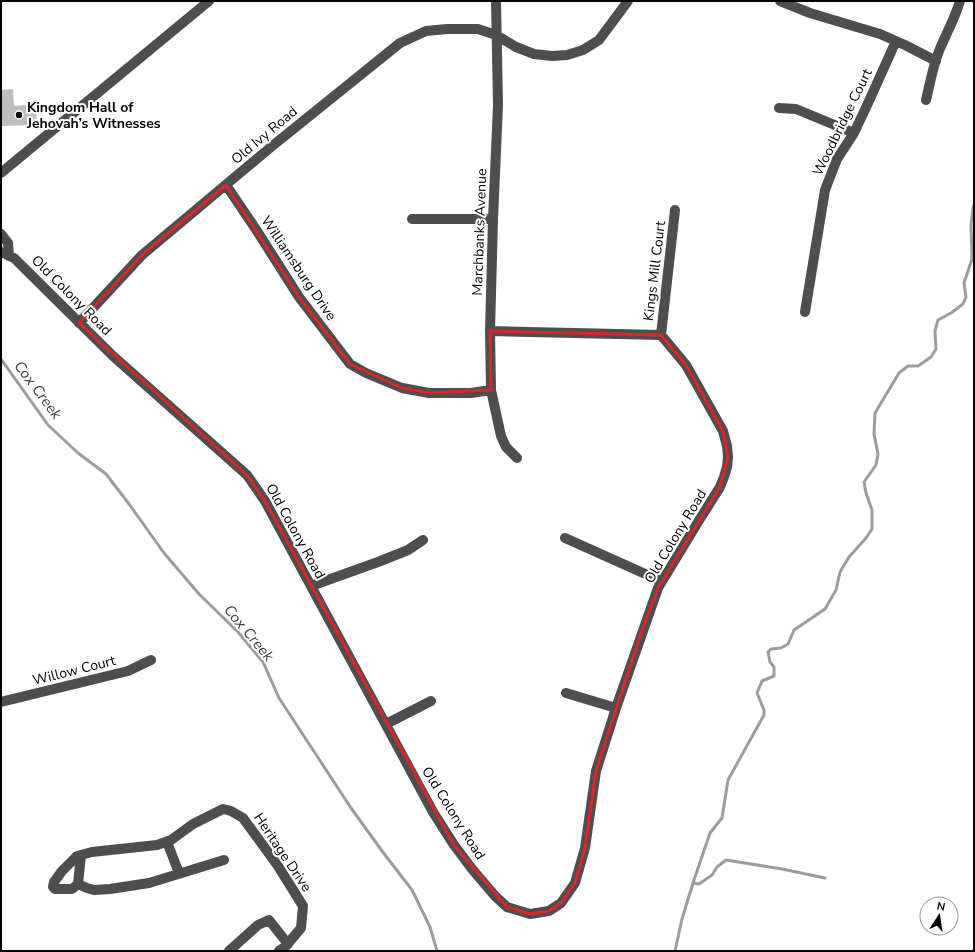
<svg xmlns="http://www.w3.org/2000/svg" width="975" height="952" font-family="'Nunito Sans',sans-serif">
  <rect width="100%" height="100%" fill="#fff"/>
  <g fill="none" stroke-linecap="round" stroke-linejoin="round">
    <path stroke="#9c9c9c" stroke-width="3" d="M 1,359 L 48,425 L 78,453 L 106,474 L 129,504 L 164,553 L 199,594 L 238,632 L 263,662 L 279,698 L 351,808 L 382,851 L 412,890 L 430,927 L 437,951
      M 693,883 L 699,884 L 712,875 L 717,867 L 726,860 L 782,869 L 825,878
      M 675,951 L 682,919 L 693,883 L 710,833 L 722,818 L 728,780 L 764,715 L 764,710 L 757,693 L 762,681 L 774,676 L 774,667 L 770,662 L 768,652 L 771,649 L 781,648 L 788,644 L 794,630 L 825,609 L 836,590 L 840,572 L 849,557 L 866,538 L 872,529 L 872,510 L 866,493 L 864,482 L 876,465 L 878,454 L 874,434 L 875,413 L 899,373 L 908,366 L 918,366 L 931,357 L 936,349 L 935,331 L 938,320 L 951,313 L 963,304 L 966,297 L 964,283 L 972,259 L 971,225 L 973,208 L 974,205"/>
  </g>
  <path fill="#bebebe" d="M 13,89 L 14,106 L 36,104 L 37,125 L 1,126 L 1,90 Z"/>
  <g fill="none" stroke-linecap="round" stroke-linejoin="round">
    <path stroke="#4e4e4e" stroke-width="10" d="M 496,1 L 498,105 L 493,219 L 490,331 L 491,390 L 501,436 L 506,447 L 517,458
      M 780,1 L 810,13 L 880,34 L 905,45 L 936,61
      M 926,100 C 930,83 933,66 939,51 C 946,34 955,18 960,1
      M 779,108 L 796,109 L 854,133
      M 1,173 L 209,1
      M 226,185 L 257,231 L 299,297 L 350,364 L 366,373 L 402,388 L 429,393 L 471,393 L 491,390
      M 412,219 L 493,219
      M 1,234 L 8,243 L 9,256
      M 1,252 L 14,258 L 113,356 L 247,475 L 265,501 L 433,812 L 454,845 L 472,869 L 495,896 L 507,907 L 530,914 L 549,911 L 561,903 L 575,883 L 585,848 L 596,771 L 616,708 L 658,588 L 698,522 L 720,487 L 724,477 L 727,467 L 728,457 L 727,446 L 723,431 L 686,365 L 661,335 L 490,331
      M 805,312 L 825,190 L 837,159 L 854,133 L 869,101 L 896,41
      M 79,323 L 142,255 L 271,147 L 400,43 L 426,31 L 447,29 L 478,29 L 496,35 L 516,47 L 534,54 L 552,56 L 567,55 L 583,50 L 599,40 L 628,1
      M 661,335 L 675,210
      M 565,538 L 661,581
      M 311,586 L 378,562 L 408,550 L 423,540
      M 566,693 L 616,708
      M 1,702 L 128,671 L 151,660
      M 386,724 L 431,701
      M 167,842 L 179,873
      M 81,855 L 78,884 L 72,889 L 55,889 L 53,887 L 54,882 L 62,871 L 77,856 L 92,852 L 157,845 L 171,840 L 193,824 L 223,809 L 231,811 L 243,818 L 278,866 L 303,906 L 301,928 L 285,947 L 279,951
      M 78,884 L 87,888 L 94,890 L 110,889 L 149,883 L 224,860
      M 229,951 L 258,925 L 269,920 L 288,944"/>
  </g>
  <path fill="none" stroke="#d62828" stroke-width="3" stroke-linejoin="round" d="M 226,185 L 299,297 L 350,364 L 402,388 L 429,393 L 491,390 L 490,331 L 661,335 L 686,365 L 723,431 L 728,457 L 720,487 L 658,588 L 641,633 L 596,771 L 585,848 L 575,883 L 561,903 L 549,911 L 530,914 L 507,907 L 454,845 L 265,501 L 247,475 L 79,323 L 142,255 Z"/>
  <circle fill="#000" stroke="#fff" stroke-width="1.5" cx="19" cy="115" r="4"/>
  <g text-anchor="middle" stroke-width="4" stroke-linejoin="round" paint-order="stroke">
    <g font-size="14" font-weight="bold" fill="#000" stroke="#fff" text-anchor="start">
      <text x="27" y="112">Kingdom Hall of<tspan x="27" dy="16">Jehovah’s Witnesses</tspan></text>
    </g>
    <g font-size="14" fill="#000" stroke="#fff">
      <text transform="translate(842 122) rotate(-64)" y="5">Woodbridge Court</text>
      <text transform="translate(264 135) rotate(-40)" y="5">Old Ivy Road</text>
      <text transform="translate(479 232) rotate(-88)" y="5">Marchbanks Avenue</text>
      <text transform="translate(299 268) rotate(56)" y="5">Williamsburg Drive</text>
      <text transform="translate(654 271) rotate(-83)" y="5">Kings Mill Court</text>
      <text transform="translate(72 295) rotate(45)" y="5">Old Colony Road</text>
      <text transform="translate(296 531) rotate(61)" y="5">Old Colony Road</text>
      <text transform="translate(675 536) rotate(-59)" y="5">Old Colony Road</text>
      <text transform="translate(74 670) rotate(-14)" y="5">Willow Court</text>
      <text transform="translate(454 813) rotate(58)" y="5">Old Colony Road</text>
      <text transform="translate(283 852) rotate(56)" y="5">Heritage Drive</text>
    </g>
    <g font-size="15" font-style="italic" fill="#3d3d3d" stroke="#fff">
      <text transform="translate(38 390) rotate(53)" y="5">Cox Creek</text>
      <text transform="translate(249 633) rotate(50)" y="5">Cox Creek</text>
    </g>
  </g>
  <rect width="975" height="952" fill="none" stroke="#000000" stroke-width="4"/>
  <g transform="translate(939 916) rotate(12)"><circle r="19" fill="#ffffff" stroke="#999999"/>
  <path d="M0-3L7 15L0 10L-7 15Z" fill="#000000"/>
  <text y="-6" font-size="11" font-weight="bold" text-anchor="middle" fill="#000000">N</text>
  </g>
</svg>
